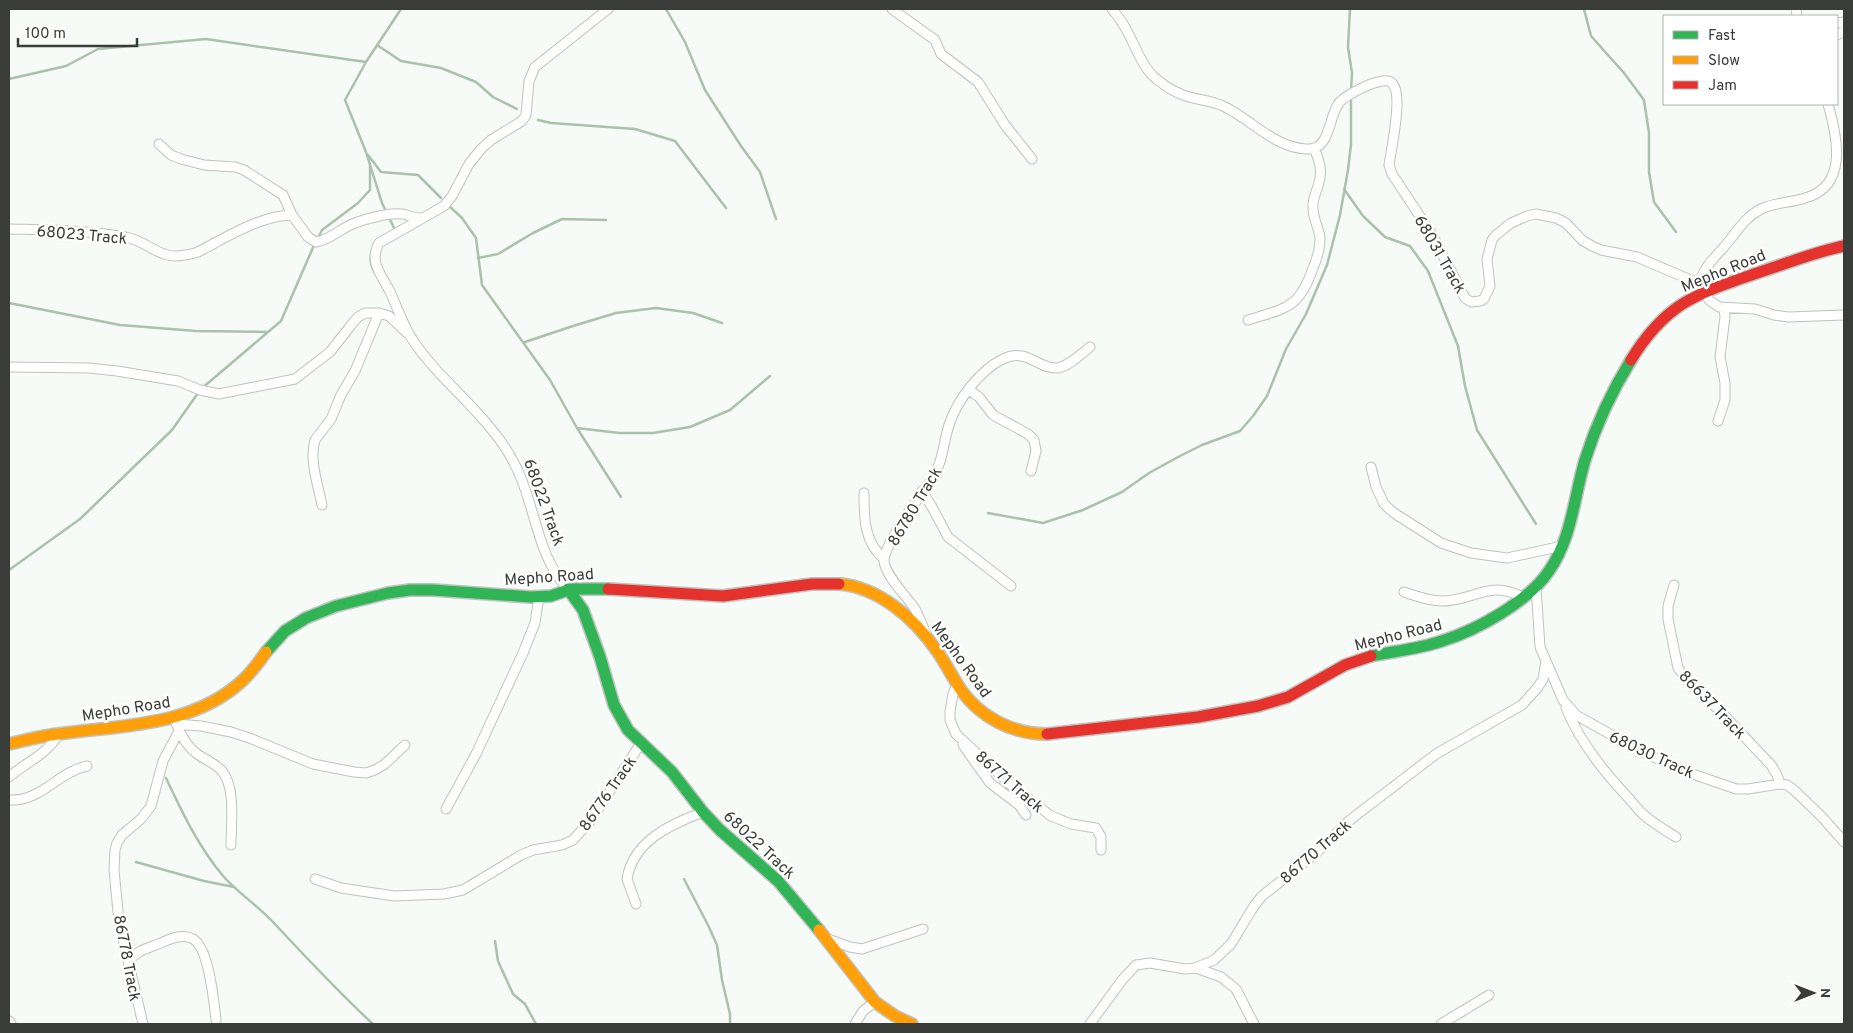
<svg xmlns="http://www.w3.org/2000/svg" width="1853" height="1033" font-family="Overpass,sans-serif">
  <rect width="100%" height="100%" fill="#f7fbf7"/>
  <g fill="none" stroke-linecap="round" stroke-linejoin="round">
    <path stroke="#abc0ad" stroke-width="2.5" d="M 666,9 L 685,42 L 705,90 L 741,146 L 760,172 L 776,219
      M 1350,9 L 1348,47 L 1352,73 L 1351,90
      M 1584,9 L 1591,36 L 1624,73 L 1644,100 L 1649,133 L 1649,172 L 1654,202 L 1676,232
      M 377,45 L 401,61 L 441,68 L 476,82 L 493,97 L 517,109
      M 366,62 L 345,100 L 366,152 L 382,203 L 395,230 L 393,231
      M 9,79 L 66,66 L 98,49 L 206,39 L 366,62 L 401,9
      M 538,120 L 551,123 L 635,129 L 675,141 L 726,208
      M 368,155 L 381,172 L 418,175 L 441,198
      M 1344,189 L 1363,216 L 1385,237 L 1410,246 L 1428,271 L 1458,346 L 1465,386 L 1477,430 L 1536,524
      M 449,206 L 462,218 L 476,238 L 482,285 L 550,380 L 577,428 L 621,497
      M 318,238 L 322,230 L 358,203 L 370,190 L 370,164
      M 373,248 C 369,257 370,265 375,273
      M 478,258 L 498,254 L 533,233 L 562,219 L 606,220
      M 9,303 L 120,325 L 196,331 L 267,332
      M 525,342 L 573,326 L 616,313 L 656,308 L 693,313 L 722,323
      M 201,389 L 281,321 L 315,243
      M 577,428 L 619,433 L 653,433 L 690,427 L 730,410 L 770,376
      M 988,513 L 1043,523 L 1083,510 L 1122,492 L 1149,473 L 1180,456 L 1202,445 L 1240,431 L 1253,416 L 1267,396 L 1286,349 L 1306,314 L 1327,265 L 1340,215 L 1348,170 L 1351,144 L 1351,98
      M 9,570 L 80,519 L 172,430 L 198,393
      M 166,778 C 182,812 199,848 224,877 C 238,893 257,905 272,921 C 305,956 337,991 373,1024
      M 136,862 L 204,881 L 234,887
      M 684,879 L 708,925 L 717,945 L 722,980 L 730,1014 L 730,1024
      M 495,941 L 498,961 L 513,994 L 525,1004 L 536,1024"/>
    <defs>
      <path id="street" d="M 892,9 L 935,40 L 941,54 L 978,82 L 1005,125 L 1032,159
        M 1112,9 C 1118,16 1123,23 1127,31 C 1135,45 1140,62 1151,74 C 1159,82 1172,91 1183,95 C 1196,100 1210,100 1223,106 C 1251,119 1273,147 1306,149 C 1331,151 1328,117 1339,103 C 1345,95 1384,74 1392,83 C 1404,94 1391,149 1389,165 L 1392,174 L 1433,236 L 1465,298 L 1471,302 L 1480,301 L 1484,299 L 1490,286 L 1487,259 L 1492,240 L 1496,235 L 1511,223 L 1527,216 L 1536,214 L 1556,218 L 1566,223 L 1582,240 L 1592,246 L 1601,250 L 1637,257 L 1700,284 L 1709,300 L 1719,307 L 1755,309 L 1774,315 L 1788,317 L 1844,315
        M 1796,9 L 1797,16
        M 1837,23 L 1844,22
        M 1837,35 L 1844,31
        M 159,144 L 171,155 L 181,159 L 204,165 L 235,167 L 244,170 L 283,195 L 292,215
        M 9,229 C 47,230 87,230 125,237 C 142,240 150,249 164,254 C 174,258 188,255 198,252 C 227,237 259,216 292,215 L 308,237 L 316,242 C 330,240 341,228 355,223 C 368,218 388,213 402,214 C 409,215 413,218 421,218
        M 1700,284 C 1702,269 1714,258 1724,247 C 1736,233 1745,217 1761,209 C 1775,202 1791,203 1805,198 C 1849,186 1837,136 1828,104
        M 1248,320 C 1286,308 1299,309 1313,268 C 1317,259 1320,249 1320,238 C 1319,228 1313,219 1313,208 C 1312,200 1316,193 1318,186 C 1323,172 1320,162 1314,148
        M 9,367 L 89,368 L 117,371 L 178,381 L 200,390 L 219,394 L 295,379 L 330,352 L 352,324 L 358,317 L 365,313 L 379,313 L 389,316 L 407,333
        M 969,390 L 979,397 L 993,415 L 1028,434 L 1034,440 L 1036,451 L 1031,471
        M 1718,421 L 1725,400 L 1725,383 L 1720,357 L 1725,317 L 1724,308
        M 1371,467 L 1376,487 L 1384,504 L 1394,513 L 1441,543 L 1471,553 L 1507,558 L 1562,546
        M 922,491 L 932,507 L 948,537 L 1011,586
        M 864,493 C 864,518 864,542 884,559
        M 322,505 C 318,485 309,460 315,440 L 331,419 L 341,395 L 355,371 L 379,313
        M 1674,585 L 1668,606 L 1668,619 L 1678,668 L 1692,686 L 1722,713 L 1771,765 L 1777,775 L 1780,784
        M 1536,587 L 1540,647 L 1563,700 L 1576,715 L 1640,751 L 1690,773 L 1736,789 L 1748,789 L 1780,784 L 1787,785 L 1794,790 L 1822,817 L 1844,842
        M 568,589 C 542,562 537,523 525,489 C 517,464 504,443 487,424 C 463,395 433,371 412,339 C 403,325 398,309 391,294 C 383,276 368,263 379,243 L 444,206 L 452,196 L 469,164 L 481,149 L 491,140 L 522,121 L 526,115 L 529,81 L 535,67 L 608,9
        M 1404,592 C 1416,596 1429,601 1442,601 C 1474,601 1490,579 1522,597
        M 926,633 C 922,625 919,616 915,609 C 907,597 885,575 884,561 C 884,543 921,495 932,479 C 943,462 943,444 949,425 C 957,400 980,370 1003,359 C 1027,347 1039,370 1058,368 C 1069,366 1081,354 1090,347
        M 957,685 L 953,694 L 950,711 L 950,720 L 956,734 L 1013,787 L 1051,816 L 1071,824 L 1096,828 L 1101,837 L 1101,850
        M 1566,708 C 1579,740 1600,767 1623,792 C 1630,799 1636,808 1644,815 C 1654,824 1665,830 1676,837
        M 176,724 L 201,726 L 231,732 L 252,739 L 313,764 L 354,772 L 366,773 L 375,770 L 385,764 L 405,745
        M 178,728 C 182,737 188,747 196,753 C 205,760 215,763 222,771 C 236,788 231,824 231,845
        M 963,745 L 990,783 L 1019,805 L 1026,815
        M 9,777 C 26,762 47,755 59,733
        M 9,800 C 41,802 58,772 87,766
        M 446,809 L 476,754 L 523,653 L 535,623 L 539,596
        M 315,879 L 341,888 L 394,896 L 444,894 L 463,890 L 521,855 L 533,850 L 562,845 L 573,840 L 591,820 L 641,743
        M 636,904 L 627,879 C 633,841 671,824 703,812
        M 825,938 L 850,947 L 862,949 L 923,929
        M 129,961 C 137,950 149,948 161,943 C 170,939 181,934 191,938 C 209,944 214,1003 216,1020
        M 1196,968 L 1221,977 L 1236,989 L 1254,1024
        M 9,1021 L 11,1024
        M 143,1024 L 119,922 L 114,870 L 115,850 L 117,843 L 122,835 L 141,819 L 151,806 L 163,761 L 179,731
        M 855,1024 L 863,1011 L 875,1002
        M 1090,1024 L 1122,980 L 1136,965 L 1150,963 L 1185,969 L 1195,968 L 1214,960 L 1231,944 L 1254,906 L 1262,896 L 1315,854 L 1350,820 L 1436,754 L 1522,705 L 1538,687 L 1543,679 L 1546,661
        M 1441,1024 L 1489,995"/>
      <path id="fast" d="M 568,589 L 583,610 L 600,657 L 614,705 L 628,730 L 672,772 L 703,812 L 720,830 L 778,881 L 819,930
        M 266,652 L 285,631 L 306,618 L 336,606 L 388,593 L 410,590 L 433,590 L 531,597 L 551,596 L 571,589 L 608,589
        M 1371,656 C 1395,651 1419,649 1442,641 C 1477,630 1528,602 1549,571 C 1572,538 1574,497 1585,460 C 1596,425 1612,391 1631,360"/>
      <path id="slow" d="M 839,584 C 879,587 915,619 937,651 C 946,664 953,678 961,690 C 981,718 1013,734 1047,734
        M 9,744 C 25,740 41,736 58,734 C 121,725 192,727 242,681 C 252,672 259,662 266,652
        M 819,930 L 875,1002 L 895,1016 L 912,1024"/>
      <path id="jam" d="M 1631,360 C 1667,301 1699,293 1760,272 C 1788,263 1815,252 1844,246
        M 608,589 L 723,596 L 812,584 L 839,584
        M 1047,734 L 1198,717 L 1258,706 L 1288,697 L 1345,665 L 1371,656"/>
    </defs>
    <use href="#street" stroke="#bfc3bf" stroke-width="11"/>
    <use href="#fast" stroke="#bfc3bf" stroke-width="14"/>
    <use href="#slow" stroke="#bfc3bf" stroke-width="14"/>
    <use href="#jam" stroke="#bfc3bf" stroke-width="14"/>
    <use href="#street" stroke="#fefefe" stroke-width="9"/>
    <use href="#fast" stroke="#30b455" stroke-width="11"/>
    <use href="#slow" stroke="#ff9f0a" stroke-width="11"/>
    <use href="#jam" stroke="#e5322d" stroke-width="11"/>
  </g>
  <g text-anchor="middle" stroke-width="5" stroke-linejoin="round" paint-order="stroke">
    <g font-size="16" fill="#393c39" stroke="#fff">
      <text transform="translate(82 234) rotate(5)" y="6">68023 Track</text>
      <text transform="translate(1441 254) rotate(60)" y="6">68031 Track</text>
      <text transform="translate(1723 270) rotate(-22)" y="6">Mepho Road</text>
      <text transform="translate(545 502) rotate(70)" y="6">68022 Track</text>
      <text transform="translate(914 506) rotate(-59)" y="6">86780 Track</text>
      <text transform="translate(549 576) rotate(-4)" y="6">Mepho Road</text>
      <text transform="translate(1398 634) rotate(-14)" y="6">Mepho Road</text>
      <text transform="translate(962 659) rotate(54)" y="6">Mepho Road</text>
      <text transform="translate(1713 704) rotate(46)" y="6">86637 Track</text>
      <text transform="translate(126 708) rotate(-9)" y="6">Mepho Road</text>
      <text transform="translate(1652 754) rotate(25)" y="6">68030 Track</text>
      <text transform="translate(1010 781) rotate(41)" y="6">86771 Track</text>
      <text transform="translate(607 793) rotate(-55)" y="6">86776 Track</text>
      <text transform="translate(760 844) rotate(43)" y="6">68022 Track</text>
      <text transform="translate(1315 851) rotate(-41)" y="6">86770 Track</text>
      <text transform="translate(128 958) rotate(79)" y="6">86778 Track</text>
    </g>
  </g>
  <rect width="1853" height="1033" fill="none" stroke="#393c39" stroke-width="20"/>
  <rect x="1663" y="15" width="175" height="90" fill="#ffffff" stroke="#b0b1b0"/>
  <rect x="1673" y="31" width="25" height="8" fill="#30b455" stroke="#b0b1b0"/>
  <text x="1708" y="40" font-size="15" fill="#393c39">Fast</text>
  <rect x="1673" y="56" width="25" height="8" fill="#ff9f0a" stroke="#b0b1b0"/>
  <text x="1708" y="65" font-size="15" fill="#393c39">Slow</text>
  <rect x="1673" y="81" width="25" height="8" fill="#e5322d" stroke="#b0b1b0"/>
  <text x="1708" y="90" font-size="15" fill="#393c39">Jam</text>
  <g transform="translate(1813 993) rotate(90)" stroke="#ffffff" stroke-width="4" paint-order="stroke">
  <path d="M0-4L9 19L0 12L-9 19Z" fill="#393c39"/>
  <text y="-8" font-size="14" font-weight="bold" text-anchor="middle" fill="#393c39">N</text>
  </g>
  <path d="M18 38v8h119v-8" fill="none" stroke="#393c39" stroke-width="2.5"/>
  <text x="25" y="38" font-size="15" fill="#393c39" stroke="#ffffff" stroke-width="4" paint-order="stroke">100 m</text>
</svg>
